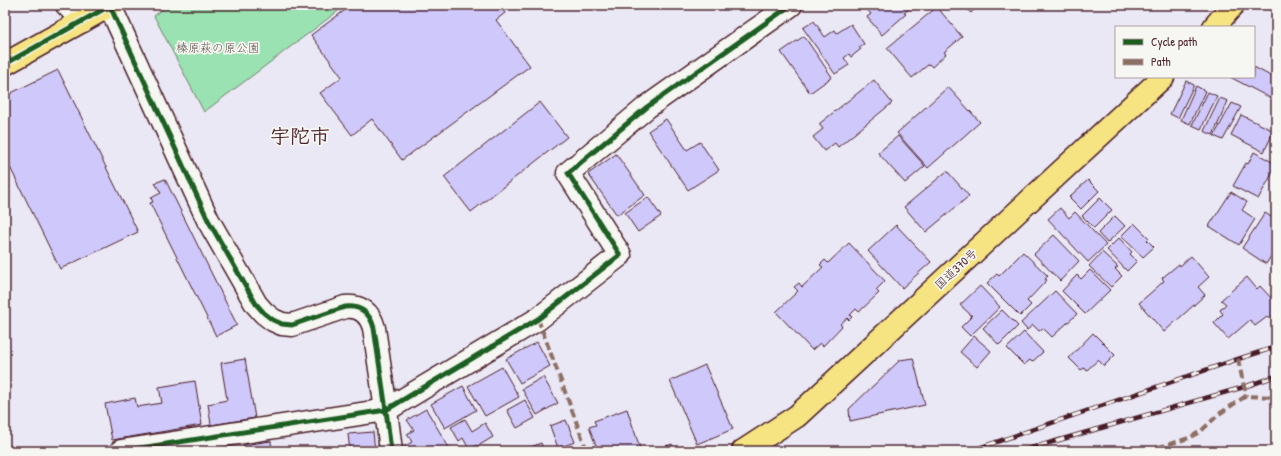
<svg xmlns="http://www.w3.org/2000/svg" width="1281" height="456" font-family="'Patrick Hand','Klee One',sans-serif">
  <rect width="100%" height="100%" fill="#eae8f4"/>
  <filter id="ink" filterUnits="userSpaceOnUse"><feTurbulence type="fractalNoise" baseFrequency=".025" numOctaves="2"/><feDisplacementMap in="SourceGraphic" scale="8" xChannelSelector="R" yChannelSelector="G"/><feConvolveMatrix kernelMatrix="1 2 1 2 8 2 1 2 1" color-interpolation-filters="sRGB"/></filter>
  <g filter="url(#ink)">
    <path fill="#9ae2b1" stroke="#72806e" d="M 168,5 L 346,5 L 204,112 L 154,16 Z"/>
    <path fill="#cfc8fa" stroke="#4a1f2b" d="M 352,5 L 499,5 L 505,13 L 496,20 L 530,66 L 402,160 L 372,119 L 352,135 L 320,93 L 342,77 L 311,35 Z
      M 863,5 L 907,5 L 910,8 L 904,13 L 906,14 L 882,35 L 867,17 L 871,14 Z
      M 962,5 L 978,5 L 971,13 Z
      M 937,7 L 962,37 L 944,52 L 946,54 L 932,67 L 929,64 L 912,78 L 887,48 Z
      M 814,21 L 825,37 L 835,30 L 837,33 L 851,24 L 864,44 L 859,47 L 861,49 L 851,57 L 849,54 L 844,58 L 849,65 L 835,74 L 803,28 Z
      M 804,36 L 832,77 L 810,93 L 781,52 Z
      M 1254,67 L 1276,79 L 1276,101 L 1230,77 L 1254,77 Z
      M 58,70 L 138,232 L 60,269 L 5,157 L 5,96 Z
      M 874,80 L 892,103 L 838,147 L 835,143 L 824,151 L 813,137 L 823,129 L 819,124 Z
      M 1186,81 L 1194,85 L 1178,118 L 1170,114 Z
      M 1196,86 L 1205,91 L 1190,124 L 1181,120 Z
      M 948,87 L 980,122 L 928,168 L 897,133 Z
      M 1208,92 L 1217,96 L 1201,129 L 1192,125 Z
      M 1220,98 L 1228,101 L 1213,135 L 1204,131 Z
      M 540,102 L 567,137 L 471,212 L 444,177 Z
      M 1232,103 L 1241,107 L 1223,140 L 1214,136 Z
      M 1241,115 L 1274,131 L 1264,152 L 1231,135 Z
      M 666,119 L 687,150 L 700,142 L 719,170 L 688,190 L 648,131 Z
      M 898,136 L 925,166 L 905,183 L 878,153 Z
      M 1254,152 L 1276,164 L 1276,167 L 1258,199 L 1233,186 L 1246,163 L 1248,164 Z
      M 616,154 L 645,195 L 617,215 L 588,174 Z
      M 947,171 L 969,196 L 926,232 L 904,207 Z
      M 165,179 L 237,325 L 216,336 L 150,203 L 153,202 L 151,198 L 161,193 L 155,183 Z
      M 1088,180 L 1099,191 L 1081,209 L 1069,197 Z
      M 1231,192 L 1247,202 L 1242,210 L 1255,219 L 1239,245 L 1209,226 Z
      M 648,197 L 661,216 L 638,232 L 625,213 Z
      M 1100,198 L 1112,210 L 1094,228 L 1082,216 Z
      M 1060,208 L 1069,218 L 1075,212 L 1106,245 L 1088,262 L 1048,219 Z
      M 1265,213 L 1276,220 L 1276,248 L 1266,264 L 1242,248 Z
      M 1115,216 L 1125,226 L 1107,243 L 1098,233 Z
      M 1134,223 L 1149,238 L 1147,240 L 1154,247 L 1143,257 L 1121,236 Z
      M 896,225 L 931,262 L 902,288 L 868,251 Z
      M 1054,235 L 1079,261 L 1060,281 L 1034,254 Z
      M 1119,238 L 1132,252 L 1130,254 L 1137,261 L 1127,271 L 1107,250 Z
      M 849,243 L 885,281 L 876,290 L 879,293 L 859,312 L 856,309 L 850,315 L 852,317 L 849,320 L 847,318 L 840,324 L 842,326 L 823,346 L 820,343 L 812,350 L 776,312 L 798,291 L 794,287 L 799,283 L 802,287 L 823,267 L 820,265 L 825,260 L 828,263 Z
      M 1023,252 L 1048,276 L 1045,279 L 1047,280 L 1027,301 L 1031,305 L 1020,316 L 987,283 L 997,274 L 999,276 Z
      M 1102,252 L 1118,267 L 1115,269 L 1122,276 L 1111,287 L 1089,266 Z
      M 1191,256 L 1209,277 L 1198,287 L 1205,295 L 1164,332 L 1139,303 L 1164,281 L 1162,278 L 1179,264 L 1180,266 Z
      M 1090,270 L 1110,290 L 1085,314 L 1062,291 L 1077,275 L 1081,279 Z
      M 1247,277 L 1257,289 L 1260,286 L 1273,300 L 1276,297 L 1276,314 L 1275,313 L 1269,319 L 1267,317 L 1255,326 L 1250,320 L 1228,339 L 1214,323 L 1223,314 L 1220,310 L 1226,304 L 1221,300 Z
      M 980,286 L 1000,307 L 970,336 L 961,327 L 972,316 L 960,305 Z
      M 1055,291 L 1077,314 L 1052,337 L 1043,328 L 1039,331 L 1033,325 L 1027,330 L 1021,323 Z
      M 1002,310 L 1018,326 L 999,345 L 983,328 Z
      M 1024,332 L 1043,352 L 1032,362 L 1030,360 L 1024,365 L 1007,348 Z
      M 1093,333 L 1115,355 L 1104,366 L 1098,360 L 1087,370 L 1084,368 L 1081,370 L 1069,358 Z
      M 974,336 L 991,351 L 977,367 L 960,352 Z
      M 537,342 L 550,366 L 520,383 L 506,359 Z
      M 913,358 L 925,405 L 850,421 L 849,409 L 900,360 Z
      M 245,359 L 255,418 L 211,425 L 208,404 L 227,400 L 221,363 Z
      M 705,365 L 733,429 L 697,444 L 670,381 Z
      M 502,367 L 519,397 L 485,416 L 468,386 Z
      M 543,377 L 558,403 L 537,415 L 522,389 Z
      M 195,381 L 202,425 L 112,440 L 105,404 L 135,398 L 137,407 L 162,403 L 159,387 Z
      M 463,386 L 476,410 L 445,428 L 431,404 Z
      M 525,400 L 535,418 L 517,428 L 507,410 Z
      M 426,409 L 451,451 L 408,451 L 405,446 L 412,442 L 407,434 L 414,430 L 407,420 Z
      M 627,409 L 641,451 L 598,451 L 589,427 L 596,425 L 594,421 Z
      M 465,419 L 472,431 L 485,423 L 493,437 L 478,446 L 477,445 L 469,449 L 463,438 L 459,441 L 451,427 Z
      M 566,420 L 575,442 L 558,448 L 550,426 Z
      M 373,432 L 375,451 L 350,451 L 348,434 Z
      M 271,441 L 272,451 L 244,451 L 243,445 Z
      M 541,443 L 544,451 L 521,451 Z
      M 672,444 L 674,451 L 652,451 Z"/>
    <g fill="none" stroke-linecap="round" stroke-linejoin="round">
      <defs>
        <path id="street" d="M 67,5 L 83,21
          M 121,451 L 386,410 L 538,319 L 620,255 L 568,173 L 647,107 L 791,5"/>
        <path id="secondary" d="M 110,6 L 208,220 L 256,304 L 264,313 L 273,320 L 282,324 L 292,325 L 345,307 C 360,305 370,313 374,328 L 386,410 L 391,451"/>
        <path id="primary" d="M 5,64 L 111,5"/>
        <path id="highway" d="M 1214,27 L 1233,5
          M 743,451 L 797,416 L 1163,77"/>
      </defs>
      <use href="#street" stroke="#4a1f2b" stroke-width="25"/>
      <use href="#secondary" stroke="#4a1f2b" stroke-width="25"/>
      <use href="#primary" stroke="#4a1f2b" stroke-width="25"/>
      <use href="#highway" stroke="#4a1f2b" stroke-width="25"/>
      <use href="#street" stroke="#f6f6f2" stroke-width="22"/>
      <use href="#secondary" stroke="#f6f6f2" stroke-width="22"/>
      <use href="#primary" stroke="#f6e381" stroke-width="22"/>
      <use href="#highway" stroke="#f6e381" stroke-width="22"/>
      <defs>
        <path id="rail" d="M 970,451 L 1238,359 L 1276,347
          M 1021,451 L 1244,387 L 1276,376"/>
      </defs>
      <use href="#rail" stroke="#4a1f2b" stroke-width="4.5"/>
      <use href="#rail" stroke="#f6f6f2" stroke-width="3" stroke-dasharray="9" stroke-linecap="butt"/>
      <path stroke="#8d6e63" stroke-width="4" stroke-dasharray="8 4" stroke-linecap="butt" d="M 538,319 L 587,451
        M 1238,359 L 1246,396
        M 1146,451 L 1189,438 L 1201,431 L 1219,414 L 1246,396 L 1276,397"/>
      <defs>
        <path id="cycleway" d="M 110,6 L 208,220 L 256,304 L 264,313 L 273,320 L 282,324 L 292,325 L 345,307 C 360,305 370,313 374,328 L 386,410 L 391,451
          M 5,64 L 111,5
          M 121,451 L 386,410 L 538,319 L 620,255 L 568,173 L 647,107 L 791,5"/>
      </defs>
      <use href="#cycleway" stroke="#f6f6f2" stroke-width="8"/>
      <use href="#cycleway" stroke="#1b5e20" stroke-width="5"/>
    </g>
  </g>
  <g text-anchor="middle" stroke-width="3.5" stroke-linejoin="round" paint-order="stroke">
    <g font-size="12" fill="#5e504c" stroke="#f6f6f2">
      <text x="218" y="52">榛原萩の原公園</text>
    </g>
    <g font-size="12" fill="#4a1f2b" stroke="#f6f6f2">
      <text transform="translate(956 269) rotate(-43)" y="4">国道370号</text>
    </g>
    <g font-size="20" font-weight="bold" fill="#4a1f2b" stroke="#f6f6f2">
      <text x="300" y="143">宇陀市</text>
    </g>
  </g>
  <rect width="1281" height="456" fill="none" stroke="#f6f6f2" stroke-width="20"/>
  <rect x="10" y="10" width="1261" height="436" fill="none" stroke="#4a1f2b" stroke-width="1.5" filter="url(#ink)"/>
  <rect x="1115" y="26" width="140" height="52" fill="#f6f6f2" stroke="#b1a0a2"/>
  <rect x="1123" y="39" width="20" height="6" fill="#1b5e20" stroke="#b1a0a2"/>
  <text x="1151" y="46" font-size="12" fill="#4a1f2b">Cycle path</text>
  <rect x="1123" y="59" width="20" height="6" fill="#8d6e63" stroke="#b1a0a2"/>
  <text x="1151" y="66" font-size="12" fill="#4a1f2b">Path</text>
</svg>
